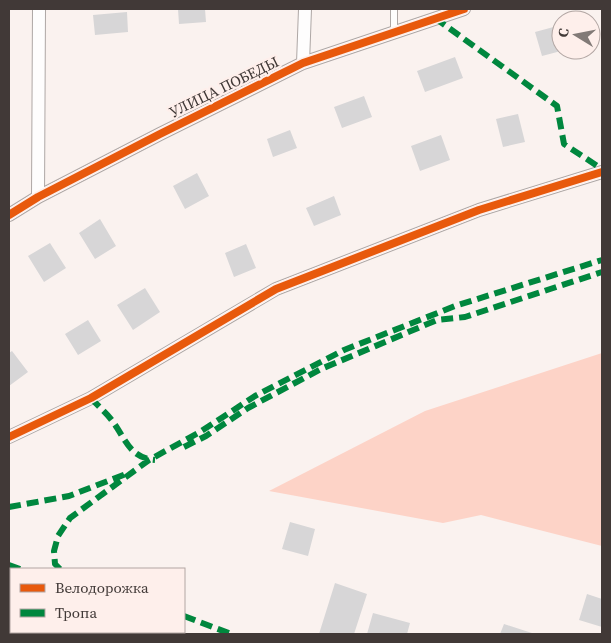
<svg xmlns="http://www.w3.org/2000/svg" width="611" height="643" font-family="'Source Serif 4',serif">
  <rect width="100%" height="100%" fill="#faf2ef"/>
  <path fill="#fdd3c7" d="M 602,353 L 602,546 L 481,515 L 443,523 L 269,491 L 425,411 Z"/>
  <path fill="#d7d6d7" d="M 178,9 L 205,9 L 206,22 L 179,24 Z
    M 127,12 L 128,32 L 95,35 L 93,15 Z
    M 561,25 L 561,51 L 542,56 L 535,32 Z
    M 455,57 L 463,78 L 425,92 L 417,71 Z
    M 364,96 L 372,117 L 342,128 L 334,107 Z
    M 518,114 L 525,142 L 503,147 L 496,119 Z
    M 290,130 L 297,148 L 273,157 L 267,139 Z
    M 441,135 L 450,160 L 420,171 L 411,146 Z
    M 197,173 L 209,196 L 185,209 L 173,186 Z
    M 334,196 L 341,215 L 314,226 L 306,208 Z
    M 100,219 L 116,246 L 95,259 L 79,233 Z
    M 50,243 L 66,268 L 44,282 L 28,256 Z
    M 246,244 L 256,268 L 234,277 L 225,253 Z
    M 145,288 L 160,312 L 133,330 L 117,305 Z
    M 88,320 L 101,341 L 78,355 L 65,334 Z
    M 12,351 L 28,372 L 9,386 L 9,353 Z
    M 290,522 L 315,529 L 308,556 L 282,549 Z
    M 335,583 L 367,594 L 354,634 L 319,634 Z
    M 587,594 L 602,599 L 602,627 L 579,620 Z
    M 373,613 L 410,623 L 407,634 L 367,634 Z
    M 504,624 L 535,634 L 500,634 Z"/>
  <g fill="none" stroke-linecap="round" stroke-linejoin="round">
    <defs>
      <path id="lane" d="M 394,32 L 394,9"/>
      <path id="street" d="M 303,63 L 305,9
        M 38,197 L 39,9
        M 9,215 L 38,197 L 160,134 L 303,63 L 464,9
        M 9,437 L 91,398 L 276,289 L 479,210 L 602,172
        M 9,594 L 11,595
        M 104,632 L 111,634"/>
      <path id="secondary" d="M 164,632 L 171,634"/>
      <path id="highway" d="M 9,623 L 11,624"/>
    </defs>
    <use href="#lane" stroke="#aea7a5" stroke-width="8"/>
    <use href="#street" stroke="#aea7a5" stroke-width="14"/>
    <use href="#secondary" stroke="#aea7a5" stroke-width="21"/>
    <use href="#highway" stroke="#aea7a5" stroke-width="26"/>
    <use href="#lane" stroke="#fefdfd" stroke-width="6"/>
    <use href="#street" stroke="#fefdfd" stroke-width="12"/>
    <use href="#secondary" stroke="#fefdfd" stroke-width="19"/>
    <use href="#highway" stroke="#fefdfd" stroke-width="24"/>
    <defs>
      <path id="secondary-bridge" d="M 36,634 L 38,632"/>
    </defs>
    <use href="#secondary-bridge" stroke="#aea7a5" stroke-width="21" stroke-linecap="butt"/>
    <use href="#secondary-bridge" stroke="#fefdfd" stroke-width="19"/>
    <path stroke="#00873e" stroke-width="6" stroke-dasharray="12 6" stroke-linecap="butt" d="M 435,18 L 557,106 L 564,144 L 602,169
      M 91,398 C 97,405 104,411 110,418 C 125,436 128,458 155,460
      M 184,447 L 206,436 L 248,408 L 321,369 L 437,320 L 465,317 L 602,272
      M 9,507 L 69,496 L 126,474
      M 9,565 L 20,569
      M 60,569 L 55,564 L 54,551 L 58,536 L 70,518 L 149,460 L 200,432 L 255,396 L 344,350 L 455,306 L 602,260
      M 184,616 L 231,634"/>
    <defs>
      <path id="cycleway" d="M 9,215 L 38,197 L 160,134 L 303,63 L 464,9
        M 9,437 L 91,398 L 276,289 L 479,210 L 602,172"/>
    </defs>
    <use href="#cycleway" stroke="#feefeb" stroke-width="11"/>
    <use href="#cycleway" stroke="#e8590c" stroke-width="8"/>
  </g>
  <g text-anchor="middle" stroke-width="4.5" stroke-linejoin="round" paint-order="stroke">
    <g font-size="15" fill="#413937" stroke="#feefeb">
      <text transform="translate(224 87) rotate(-26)" y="5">УЛИЦА ПОБЕДЫ</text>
    </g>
  </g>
  <rect width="611" height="643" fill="none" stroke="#413937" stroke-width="20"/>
  <rect x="10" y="568" width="175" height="65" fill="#feefeb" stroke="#b2a6a3"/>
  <rect x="20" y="584" width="25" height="8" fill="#e8590c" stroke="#b2a6a3"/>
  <text x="55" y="593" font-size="15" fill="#413937">Велодорожка</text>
  <rect x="20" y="609" width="25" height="8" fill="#00873e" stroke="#b2a6a3"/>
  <text x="55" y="618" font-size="15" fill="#413937">Тропа</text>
  <g transform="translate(576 35) rotate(280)"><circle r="24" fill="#feefeb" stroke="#b2a6a3"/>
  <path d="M0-4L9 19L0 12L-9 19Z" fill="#827a77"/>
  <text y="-8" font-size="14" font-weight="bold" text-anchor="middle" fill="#413937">С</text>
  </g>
</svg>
